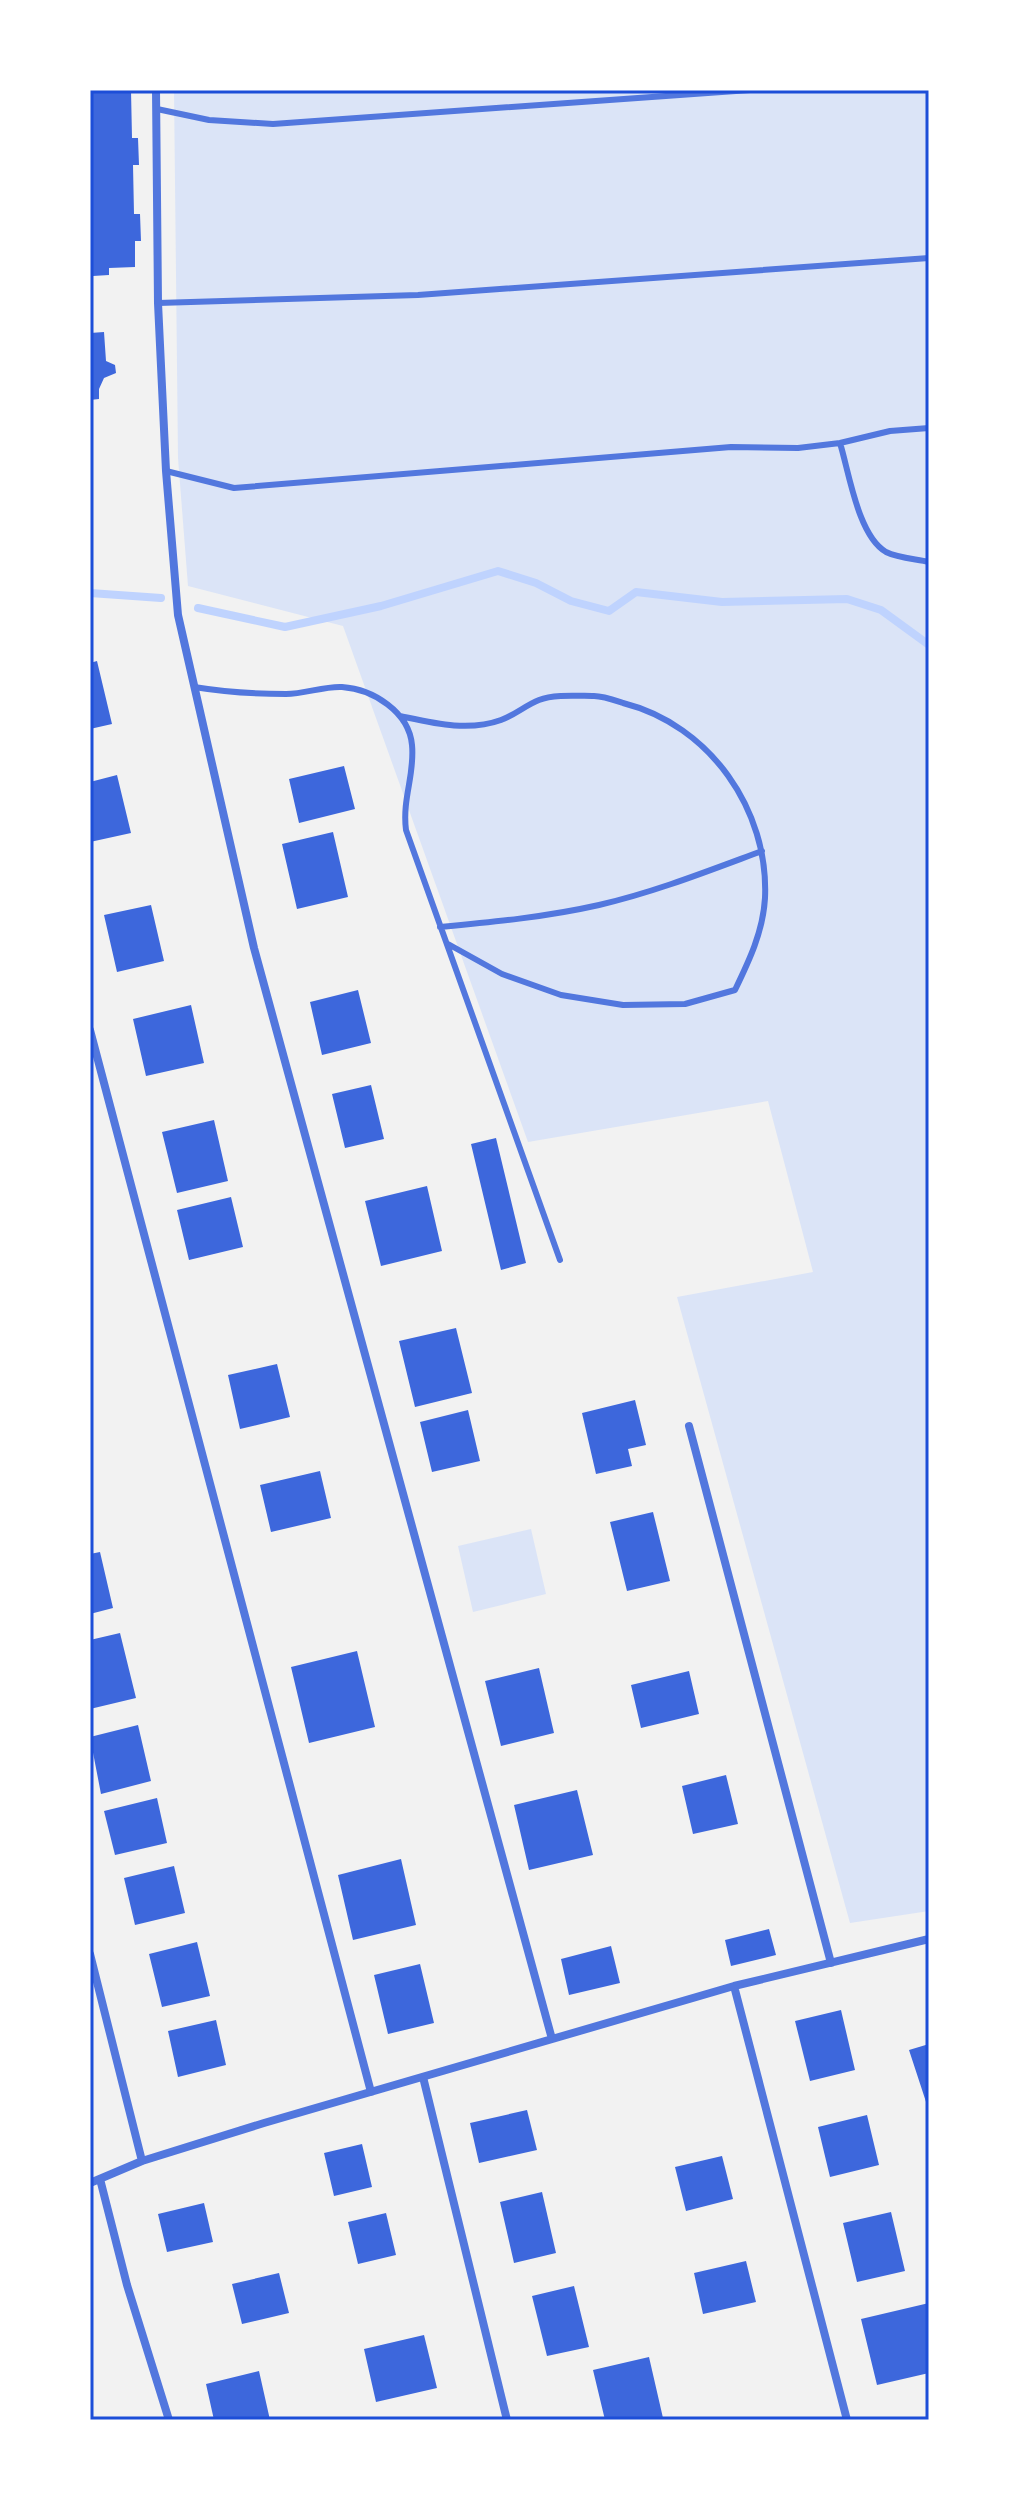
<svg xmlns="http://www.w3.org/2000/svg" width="1019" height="2510" font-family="Manrope,sans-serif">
  <rect width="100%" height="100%" fill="#f2f2f2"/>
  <path fill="#dbe4f7" d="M 174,90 L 929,90 L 929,1911 L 850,1923 L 677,1297 L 813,1272 L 768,1101 L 528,1142 L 343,626 L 188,586 L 178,458 Z
    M 531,1529 L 546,1594 L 473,1612 L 458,1546 Z"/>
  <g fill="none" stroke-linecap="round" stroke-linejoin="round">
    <path stroke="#bfd3fe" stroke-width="8" d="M 90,593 L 161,598
      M 198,608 L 285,627 L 381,606 L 498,571 L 536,583 L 571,601 L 609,611 L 636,592 L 722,602 L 847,599 L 881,610 L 929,645"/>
  </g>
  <path fill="#3d67dc" d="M 90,90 L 131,90 L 132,138 L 138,138 L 139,165 L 133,165 L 134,214 L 140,214 L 141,241 L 135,241 L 135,267 L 109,268 L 109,275 L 93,276 L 93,268 L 90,268 Z
    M 104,332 L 106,361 L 115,365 L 116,373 L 104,378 L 99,389 L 99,399 L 90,400 L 90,333 Z
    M 97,661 L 112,724 L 90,729 L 90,663 Z
    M 344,766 L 355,809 L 299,823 L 289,779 Z
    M 117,775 L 131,833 L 90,842 L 90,782 Z
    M 333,832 L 348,897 L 297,909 L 282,844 Z
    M 151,905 L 164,961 L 117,972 L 104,915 Z
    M 358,990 L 371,1043 L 322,1055 L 310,1002 Z
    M 191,1005 L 204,1063 L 146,1076 L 133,1019 Z
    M 371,1085 L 384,1139 L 345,1148 L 332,1094 Z
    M 214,1120 L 228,1181 L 177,1193 L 162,1132 Z
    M 496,1138 L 526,1263 L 501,1270 L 471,1144 Z
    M 427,1186 L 442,1251 L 381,1266 L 365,1201 Z
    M 231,1197 L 243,1247 L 189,1260 L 177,1210 Z
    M 456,1328 L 472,1393 L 415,1407 L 399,1341 Z
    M 277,1364 L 290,1417 L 240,1429 L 228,1375 Z
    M 635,1400 L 646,1445 L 628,1449 L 632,1466 L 596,1474 L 582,1413 Z
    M 468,1410 L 480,1461 L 432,1472 L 420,1422 Z
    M 320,1471 L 331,1518 L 271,1532 L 260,1485 Z
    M 653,1512 L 670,1581 L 627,1591 L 610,1522 Z
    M 100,1552 L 113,1608 L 90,1614 L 90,1554 Z
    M 120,1633 L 136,1698 L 90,1709 L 90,1640 Z
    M 357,1651 L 375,1727 L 309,1743 L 291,1667 Z
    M 539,1668 L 554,1733 L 501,1746 L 485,1681 Z
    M 689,1671 L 699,1714 L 641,1728 L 631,1685 Z
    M 138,1725 L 151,1781 L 101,1794 L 90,1737 Z
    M 726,1775 L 738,1824 L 693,1834 L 682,1786 Z
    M 577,1790 L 593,1855 L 529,1870 L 514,1805 Z
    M 157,1798 L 167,1843 L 115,1855 L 104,1811 Z
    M 401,1859 L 416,1925 L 353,1940 L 338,1875 Z
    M 174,1866 L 185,1913 L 135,1925 L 124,1878 Z
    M 769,1929 L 776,1955 L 731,1966 L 725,1940 Z
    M 197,1942 L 210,1996 L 162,2007 L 149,1954 Z
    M 611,1946 L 620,1983 L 569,1995 L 561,1959 Z
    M 420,1964 L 434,2023 L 388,2034 L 374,1975 Z
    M 841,2010 L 855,2070 L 810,2081 L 795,2021 Z
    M 216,2020 L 226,2065 L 178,2077 L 168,2031 Z
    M 929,2044 L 929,2108 L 928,2108 L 909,2050 Z
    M 527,2110 L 537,2150 L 479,2163 L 470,2123 Z
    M 867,2115 L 879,2165 L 830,2177 L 818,2127 Z
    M 362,2144 L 372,2187 L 334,2196 L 324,2153 Z
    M 722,2156 L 733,2199 L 686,2211 L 675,2167 Z
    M 542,2192 L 556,2253 L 514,2263 L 500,2202 Z
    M 204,2203 L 213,2242 L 167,2252 L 158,2214 Z
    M 891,2212 L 905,2271 L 857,2282 L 843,2223 Z
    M 386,2213 L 396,2255 L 358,2264 L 348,2222 Z
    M 746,2261 L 756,2302 L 703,2314 L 694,2273 Z
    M 279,2273 L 289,2313 L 242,2324 L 232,2284 Z
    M 574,2286 L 589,2347 L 547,2356 L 532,2296 Z
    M 929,2303 L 929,2373 L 877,2385 L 861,2319 Z
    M 424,2335 L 437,2388 L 376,2402 L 364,2349 Z
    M 649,2357 L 663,2418 L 605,2420 L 593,2370 Z
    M 259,2371 L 270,2420 L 214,2420 L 206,2384 Z"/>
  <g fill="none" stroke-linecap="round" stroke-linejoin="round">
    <path stroke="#5277de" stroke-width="6" d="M 157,109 L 209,120 L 273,124 L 750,90
      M 158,303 L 418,295 L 929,258
      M 840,443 C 849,472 858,536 886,552 C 898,558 916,559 929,562
      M 166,471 L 234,488 L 731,447 L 798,448 L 840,443 L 890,431 L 929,428
      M 194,687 C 225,692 255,694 286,694 C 305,694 324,686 342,687 C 373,689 409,712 412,745 C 415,775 402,798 406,830 L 560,1260
      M 400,716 C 433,723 468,732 501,720 C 515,715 526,705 539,700 C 554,694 578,696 594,696 C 603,696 614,700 623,703 C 710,725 769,810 765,898 C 763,932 749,961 735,990 L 685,1004 L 623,1005 L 561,995 L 502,974 L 448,944
      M 440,927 C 493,922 546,917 599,905 C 655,892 708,871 762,851"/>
    <path stroke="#5277de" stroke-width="8" d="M 156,90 L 158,303 L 166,471 L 178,615 L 254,948 L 552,2039
      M 90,1030 L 371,2092
      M 689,1426 L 831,1963
      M 90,1954 L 142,2161
      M 734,1986 L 847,2420
      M 423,2077 L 507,2420
      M 100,2179 L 127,2285 L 169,2420
      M 90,2183 L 142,2161 L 264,2123 L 734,1986 L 929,1939"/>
  </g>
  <rect width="1019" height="2510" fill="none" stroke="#ffffff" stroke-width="184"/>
  <rect x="92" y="92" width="835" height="2326" fill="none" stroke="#1d4ed8" stroke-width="3"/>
</svg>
